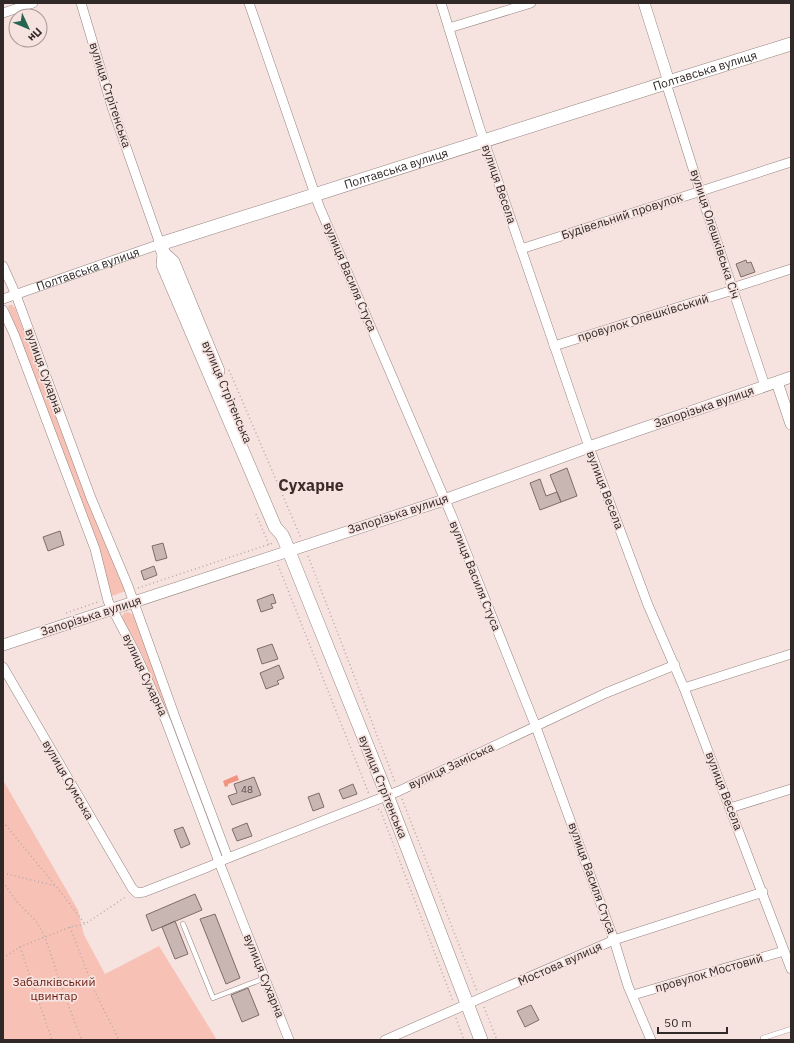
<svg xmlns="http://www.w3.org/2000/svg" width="794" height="1043" font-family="'IBM Plex Sans',sans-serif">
  <rect width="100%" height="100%" fill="#f6e3df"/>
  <path fill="#f8c1b6" d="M 9,305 L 12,305 L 15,308 L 104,541 L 126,591 L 112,596 L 18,333 L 8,308 Z
    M 128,612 L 134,615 L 168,709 L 165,710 L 142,654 L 130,632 L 121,620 L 122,616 L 124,613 Z
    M 3,780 L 78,910 L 84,935 L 105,974 L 159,946 L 217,1040 L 3,1040 Z"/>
  <path fill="#f19482" d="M 237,775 L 239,780 L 228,784 L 228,786 L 225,787 L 223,781 Z"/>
  <path fill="#c8b6b2" stroke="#7d6c69" d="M 746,260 L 747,263 L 751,262 L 755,272 L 741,277 L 736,264 Z
    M 567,468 L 577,496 L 561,502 L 550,475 Z
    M 540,479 L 546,496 L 557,492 L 561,502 L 540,510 L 530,483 Z
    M 60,531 L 64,545 L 48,551 L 43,537 Z
    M 163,543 L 167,558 L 156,561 L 152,546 Z
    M 154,566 L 157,575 L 144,580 L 141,571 Z
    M 273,594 L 276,603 L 271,604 L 273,608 L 261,612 L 257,600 Z
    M 272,644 L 278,659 L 262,664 L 257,649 Z
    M 279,665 L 284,678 L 277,681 L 279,684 L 266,689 L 260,673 Z
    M 254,777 L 261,795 L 232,805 L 228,796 L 237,793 L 234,784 Z
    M 353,784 L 357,794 L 343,799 L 339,790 Z
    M 319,793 L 324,807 L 313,811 L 308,797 Z
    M 247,823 L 252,836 L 237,841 L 232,829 Z
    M 183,827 L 190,844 L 181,848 L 174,830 Z
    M 195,894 L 202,910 L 152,931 L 146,915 Z
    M 215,914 L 240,978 L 226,984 L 200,919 Z
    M 175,921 L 188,954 L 175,959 L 162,927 Z
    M 248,988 L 259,1015 L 242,1022 L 231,995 Z
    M 531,1005 L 539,1020 L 525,1027 L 517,1011 Z"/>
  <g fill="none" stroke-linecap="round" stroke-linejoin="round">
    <defs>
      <path id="service" d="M 183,924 L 213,998 L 265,978
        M 763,1038 L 791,1029"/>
      <g id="minor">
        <path d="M 249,3 L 319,206 L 451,514 L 536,727 L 614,940 L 628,986 L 651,1040"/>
        <path d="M 441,3 L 479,126 L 589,447 L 648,605 L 684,688 L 791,969"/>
        <path d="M 3,13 L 33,3"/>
        <path d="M 449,28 L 531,3"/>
        <path d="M 666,83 L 700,191 L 765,386"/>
        <path d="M 521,249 L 791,162"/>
        <path d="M 3,266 L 16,295 L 91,498 L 128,586 L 175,717 L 228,858"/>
        <path d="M 732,288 L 791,269"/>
        <path id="s1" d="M 3,299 L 160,244 L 112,107 L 81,3"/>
        <path d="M 3,310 L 14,334 L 95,549 L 108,601 L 135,652 L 166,721 L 219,862 L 289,1040"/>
        <path d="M 554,346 L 733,290"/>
        <path d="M 3,667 L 132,888 L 137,893 L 144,892 L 208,867 L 228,858 L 399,791 L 606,693 L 675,665"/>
        <path d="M 684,688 L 791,654"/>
        <path d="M 730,808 L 791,789"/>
        <path d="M 633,995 L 784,951"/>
        <path d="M 385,1040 L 614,940 L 763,892"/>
      </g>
      <path id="tertiary" d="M 644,3 L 669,82
        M 777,382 L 791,424
        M 3,645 L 444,500 L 589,447 L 791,377"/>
      <g id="secondary">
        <path d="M 164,254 L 173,262 L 218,371"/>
        <path id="s2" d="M 481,1040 L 387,795 L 284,539 L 282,535 L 275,527 L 163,265 L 164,254 L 160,244 L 675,80 L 791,44"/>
      </g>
    </defs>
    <use href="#service" stroke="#958480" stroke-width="5.5"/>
    <use href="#minor" stroke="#958480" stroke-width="10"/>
    <use href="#tertiary" stroke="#958480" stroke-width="12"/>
    <use href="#secondary" stroke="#958480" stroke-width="14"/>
    <path stroke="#b7a8a5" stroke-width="1.5" stroke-dasharray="1 3" stroke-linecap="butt" d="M 229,370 L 301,538
      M 256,514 L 270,547
      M 308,556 L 395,782
      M 278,565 L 369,794
      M 138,588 L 273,543
      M 66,613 L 98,602
      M 402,799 L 477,991
      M 378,809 L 381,812 L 453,1001
      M 3,822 L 55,885
      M 3,873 L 56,886 L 85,924
      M 3,882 L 17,902 L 36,921 L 45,937 L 65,997 L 82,1040
      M 70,927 L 94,990 L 119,1040
      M 20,947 L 52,1040
      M 3,958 L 20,947 L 70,927 L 85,924 L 127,896
      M 484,1007 L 497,1040
      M 456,1018 L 464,1040"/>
    <use href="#service" stroke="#fff" stroke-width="4.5"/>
    <use href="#minor" stroke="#fff" stroke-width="9"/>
    <use href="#tertiary" stroke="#fff" stroke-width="11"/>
    <use href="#secondary" stroke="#fff" stroke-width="13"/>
  </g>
  <g text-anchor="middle" stroke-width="3.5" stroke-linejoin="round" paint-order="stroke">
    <g font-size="10" fill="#574c4a">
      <text x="247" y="793">48</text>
    </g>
    <g font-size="12" fill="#312928" stroke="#f6e3df">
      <text dy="4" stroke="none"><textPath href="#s2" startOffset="1432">Полтавська вулиця</textPath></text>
      <text transform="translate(110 95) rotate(72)" y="4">вулиця Стрітенська</text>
      <text dy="4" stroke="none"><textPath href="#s2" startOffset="1108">Полтавська вулиця</textPath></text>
      <text transform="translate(499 184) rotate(71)" y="4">вулиця Весела</text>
      <text transform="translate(622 216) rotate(-18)" y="4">Будівельний провулок</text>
      <text transform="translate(715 234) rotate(72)" y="4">вулиця Олешківська Січ</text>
      <text dy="4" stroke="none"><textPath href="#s1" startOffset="90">Полтавська вулиця</textPath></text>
      <text transform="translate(350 277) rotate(67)" y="4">вулиця Василя Стуса</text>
      <text transform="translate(643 318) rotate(-17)" y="4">провулок Олешківський</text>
      <text transform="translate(44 371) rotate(70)" y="4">вулиця Сухарна</text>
      <text transform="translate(227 392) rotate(67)" y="4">вулиця Стрітенська</text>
      <text transform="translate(704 407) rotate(-19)" y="4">Запорізька вулиця</text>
      <text transform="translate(605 490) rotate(69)" y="4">вулиця Весела</text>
      <text transform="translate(398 514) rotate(-18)" y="4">Запорізька вулиця</text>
      <text transform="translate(475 576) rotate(68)" y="4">вулиця Василя Стуса</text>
      <text transform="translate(91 616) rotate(-18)" y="4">Запорізька вулиця</text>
      <text transform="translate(145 675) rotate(65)" y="4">вулиця Сухарна</text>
      <text transform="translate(451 766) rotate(-25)" y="4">вулиця Заміська</text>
      <text transform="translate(68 780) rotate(60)" y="4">вулиця Сумська</text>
      <text transform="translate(383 787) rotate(68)" y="4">вулиця Стрітенська</text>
      <text transform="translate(724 791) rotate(69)" y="4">вулиця Весела</text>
      <text transform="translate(592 878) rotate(70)" y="4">вулиця Василя Стуса</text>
      <text transform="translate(560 964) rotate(-24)" y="4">Мостова вулиця</text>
      <text transform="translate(709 973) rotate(-16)" y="4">провулок Мостовий</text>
      <text transform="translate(264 976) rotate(68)" y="4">вулиця Сухарна</text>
    </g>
    <g font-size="12" fill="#6a190d" stroke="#f6e3df">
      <text x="54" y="986">Забалківський<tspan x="54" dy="14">цвинтар</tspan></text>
    </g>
    <g font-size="16" font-weight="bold" fill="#3c2d2a" stroke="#f6e3df">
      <text x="311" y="491">Сухарне</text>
    </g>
  </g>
  <rect width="794" height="1043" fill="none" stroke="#312928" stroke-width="8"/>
  <g transform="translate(28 28) rotate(134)"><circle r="19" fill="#f6e3df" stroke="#a79996"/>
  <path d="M0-3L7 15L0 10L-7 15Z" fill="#256451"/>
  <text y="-6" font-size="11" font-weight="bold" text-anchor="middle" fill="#312928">Пн</text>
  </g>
  <path d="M658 1027v6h69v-6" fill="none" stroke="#312928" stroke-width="2"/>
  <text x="664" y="1027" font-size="12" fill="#312928" stroke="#f6e3df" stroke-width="3" paint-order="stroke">50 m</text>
</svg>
